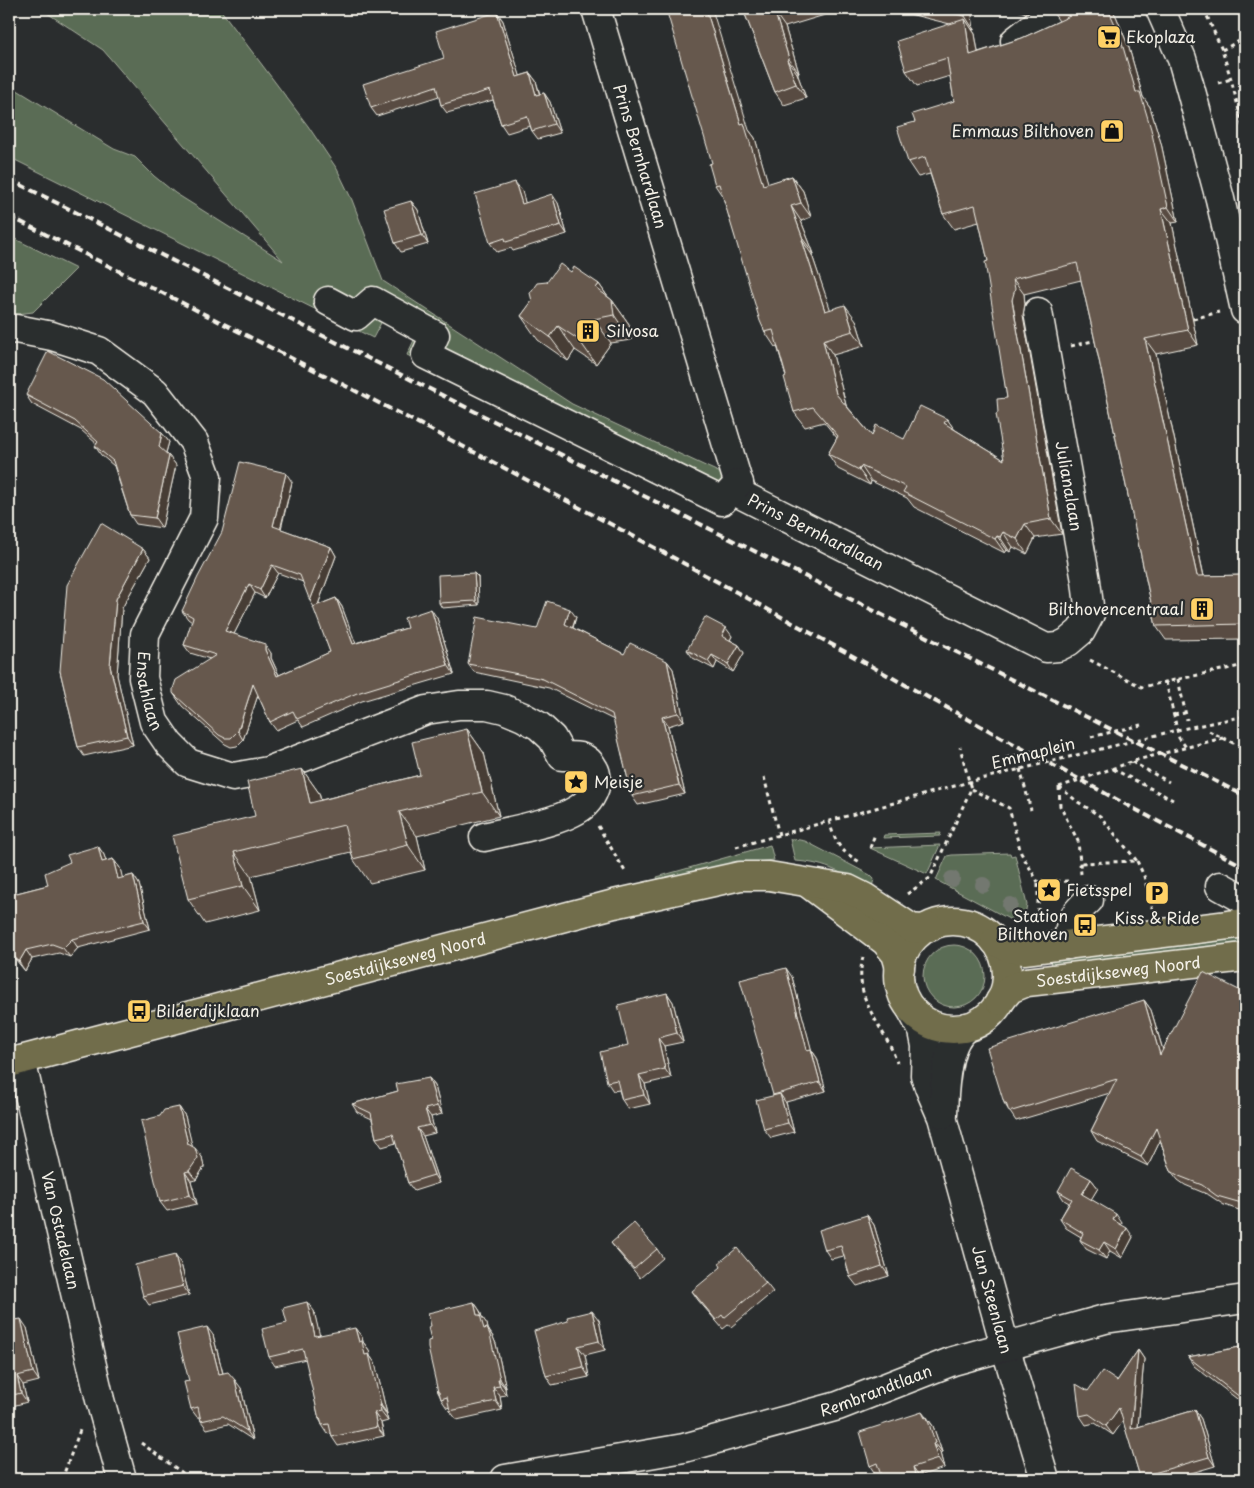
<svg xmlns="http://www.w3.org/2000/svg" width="1254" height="1488" font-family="'Playpen Sans',sans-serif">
  <rect width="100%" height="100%" fill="#2a2d2e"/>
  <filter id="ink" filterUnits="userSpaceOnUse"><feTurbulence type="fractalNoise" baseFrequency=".02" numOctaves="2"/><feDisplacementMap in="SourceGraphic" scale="10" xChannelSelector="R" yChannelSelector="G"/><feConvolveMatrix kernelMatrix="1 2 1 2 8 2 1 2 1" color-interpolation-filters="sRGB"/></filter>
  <g filter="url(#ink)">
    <path fill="#5a6c55" stroke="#a7ae9e" d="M 41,9 L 220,9 L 308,126 L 337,169 L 352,200 L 383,281 L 572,404 L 727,476 L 713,509 L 407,355 L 415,338 L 382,321 L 373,338 L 9,157 L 9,85 L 114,149 L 135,157 L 154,176 L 175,193 L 283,261 L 103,50 Z
      M 9,236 L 76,269 L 33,312 L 9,315 Z
      M 941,833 L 940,836 L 883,838 L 884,835 Z
      M 790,839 L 794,839 L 805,841 L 870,875 L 874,879 L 871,891 C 844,874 828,863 795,861 Z
      M 770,845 L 774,860 L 749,863 L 659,882 L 657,877 Z
      M 940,845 L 927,874 L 870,848 Z
      M 1010,853 L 1011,856 L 1015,855 L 1027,905 L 1025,914 L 1017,919 L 1009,919 L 936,880 L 947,856 L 952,855 Z
      M 1245,936 L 1245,943 L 1052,967 L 1051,959 Z
      M923 976a31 31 0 1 1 62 0a31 31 0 1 1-62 0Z"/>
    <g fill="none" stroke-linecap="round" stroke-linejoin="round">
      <defs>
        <g id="minor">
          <path id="s1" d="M 596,9 L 742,495 L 1046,648 L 1058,647 L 1068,642 L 1081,631 L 1090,614 L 1086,581 L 1038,312"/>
          <path d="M 1160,9 L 1182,59 L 1191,91 L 1220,199 L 1245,310"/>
          <path d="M 1015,41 L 1056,9"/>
          <path d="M 328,301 L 356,316 L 373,301 L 435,335 L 426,355 L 722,501 L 739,483"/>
          <path id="s2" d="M 9,330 L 16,329 L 52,336 L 99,351 L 155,392 L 194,442 L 207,477 L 204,518 L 145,634 L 143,678 L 154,722 L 169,744 L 188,763 L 233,777 L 268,771 L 426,710 L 459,705 L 487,705 L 504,709 L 523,717 L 539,726 L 552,738 L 562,756 C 576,756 587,755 594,769 C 597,774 597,782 595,787 C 593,793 590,799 585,804 C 566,822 511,830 484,837"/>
          <path d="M 1220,886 L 1245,900"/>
          <path d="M 1068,945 C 1069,922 1072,915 1089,900"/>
          <path id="s3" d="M 911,1009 L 923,1031 L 926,1046 L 925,1075 L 929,1087 L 942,1117 L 1005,1346 L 1045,1479"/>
          <path id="s4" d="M 21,1060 L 100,1400 L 122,1479"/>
          <path d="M 943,1114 C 944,1090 945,1041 967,1027"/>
          <path id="s5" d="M 505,1479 L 684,1448 L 838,1406 L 953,1361 L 1105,1319 L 1245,1299"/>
        </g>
        <g id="major">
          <path d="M 809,884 L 885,941 L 896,954 L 900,968"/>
          <circle cx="953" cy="975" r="54"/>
          <path d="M 995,941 L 1009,948 L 1024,950 L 1245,923"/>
          <path id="s6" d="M 1000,1001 L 1010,989 L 1027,982 L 1245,957"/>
          <path id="s7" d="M 9,1063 L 614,904 L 740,876 L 769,876 L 848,889 L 864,897 L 911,928 L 922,929 L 930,927"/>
        </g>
      </defs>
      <use href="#minor" stroke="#f4f1e8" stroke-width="31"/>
      <use href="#major" stroke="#f4f1e8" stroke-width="31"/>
      <path stroke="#f4f1e8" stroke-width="3" stroke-dasharray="4 4" stroke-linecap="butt" d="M 1204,9 L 1222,50 L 1231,79 L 1245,134
        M 1222,50 L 1245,38
        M 1218,83 L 1231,79
        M 1193,319 L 1219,312
        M 1071,346 L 1097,340
        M 1090,660 L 1142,687 L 1245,665
        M 1178,679 L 1187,720
        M 1166,682 L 1179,738 L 1186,747
        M 1174,715 L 1185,713
        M 1209,731 L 1245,749
        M 1091,737 L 1141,725
        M 1006,758 L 1054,746
        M 1132,762 L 1169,782
        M 1020,769 L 1031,810
        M 1113,769 L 1173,800
        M 764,777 L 779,835
        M 1059,787 L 1060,806 L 1078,841 L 1081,874
        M 1059,787 L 1137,760 L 1223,738
        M 1059,787 L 1078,802 L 1100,816 L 1137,861 L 1081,863
        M 971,789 L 1009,808 L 1021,853 L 1038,882
        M 829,821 C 836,844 839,850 860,862
        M 598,826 L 626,873
        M 736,847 L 969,782 L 1177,730 L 1245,716
        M 870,848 L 875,834
        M 1137,861 L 1144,876 L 1152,908
        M 907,894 L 930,878 L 971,789 L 960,747
        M 1038,920 L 1038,882 L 1068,881
        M 863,957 C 852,1002 885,1025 897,1063
        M 141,1443 L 191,1479
        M 62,1479 L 80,1430"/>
      <use href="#minor" stroke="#2a2d2e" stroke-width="28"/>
      <use href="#major" stroke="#716d4b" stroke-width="28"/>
      <path stroke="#f4f1e8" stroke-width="4" stroke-dasharray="8 4" stroke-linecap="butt" d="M 9,179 L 1245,796
        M 9,216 C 235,329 461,443 683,563 C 870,665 1056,769 1245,867"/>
    </g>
    <g fill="#737870">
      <circle cx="952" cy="879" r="8"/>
      <circle cx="983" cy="885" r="8"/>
      <circle cx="1010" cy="905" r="8"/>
    </g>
    <path fill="#584c42" stroke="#f4f1e8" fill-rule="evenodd" d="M 743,9 L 838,9 L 838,11 L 785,27 L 799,73 L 797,73 L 806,98 L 784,105 L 775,92 Z
      M 889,9 L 971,9 L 974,30 L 972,29 L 975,34 L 978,52 L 1022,38 L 1059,21 L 1051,10 L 1116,16 L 1129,48 L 1143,97 L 1150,107 L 1161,143 L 1178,222 L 1172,223 L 1198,345 L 1156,354 L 1204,576 L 1245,575 L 1245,639 L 1166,640 L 1156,626 L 1093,332 L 1081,280 L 1024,294 L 1025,304 L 1023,315 L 1062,534 L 1035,538 L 1027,554 L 1013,547 L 1010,552 L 1007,550 L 1005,553 L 914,507 L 907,498 L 871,481 L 870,485 L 838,469 L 828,454 L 837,438 L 824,422 L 805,427 L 794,412 L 786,376 L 777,346 L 775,347 L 765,332 L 723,197 L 715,185 L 712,163 L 749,130 L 755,138 L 768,184 L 792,176 L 803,191 L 811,217 L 801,221 L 814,254 L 812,255 L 830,310 L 856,320 L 864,346 L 833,355 L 846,405 L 872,436 L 904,439 L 947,419 L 954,429 L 1004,460 L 998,413 L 1007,398 L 988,261 L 979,222 L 954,229 L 943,214 L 930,174 L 918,177 L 908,162 L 915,122 L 954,101 L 950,76 L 917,86 L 906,71 L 950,24 Z
      M 1014,9 L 1031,9 L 1026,13 Z
      M 1225,9 L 1236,9 L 1230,11 Z
      M 497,12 L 503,21 L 520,76 L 530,73 L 536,81 L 540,94 L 544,93 L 550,102 L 560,133 L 538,139 L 532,131 L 530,126 L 507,133 L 501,124 L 493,100 L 447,113 L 441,105 L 439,96 L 377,116 L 371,108 L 444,58 Z
      M 522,191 L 525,203 L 558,203 L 567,234 L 513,251 L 511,248 L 497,252 L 490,243 Z
      M 411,201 L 418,210 L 428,244 L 401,252 L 395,243 Z
      M 571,272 L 599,284 L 608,297 L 612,300 L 629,324 L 631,340 L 611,343 L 596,364 L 575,350 L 568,361 L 538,340 L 521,316 L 547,282 Z
      M 26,395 L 162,433 L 169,442 L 166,453 L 176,465 L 162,528 L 136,524 L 130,515 L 114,466 L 101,455 L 95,446 L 97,444 L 81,430 L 32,404 Z
      M 292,482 L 281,529 L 331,547 L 336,556 L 318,605 L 336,598 L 342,607 L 355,643 L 407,628 L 437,618 L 454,674 L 362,701 L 303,727 L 298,720 L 276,730 L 270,722 L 258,695 L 243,740 L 237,746 L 231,747 L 225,744 L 182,706 L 173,693 L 210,659 L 190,653 L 184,645 L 192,622 L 188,619 L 182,611 ZM 278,573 L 303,582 L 314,606 L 330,652 L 279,675 L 271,658 L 271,653 L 234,634 L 255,593 L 265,598 Z
      M 143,549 L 150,558 L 122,608 L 117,675 L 133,745 L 84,756 L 78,747 L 60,671 Z
      M 474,573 L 478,577 L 479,605 L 442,608 L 439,603 Z
      M 576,617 L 573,628 L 624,654 L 667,661 L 673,669 L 684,721 L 668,726 L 685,794 L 638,805 L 632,796 L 614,720 L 549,688 L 474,672 L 468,664 L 537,629 Z
      M 732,636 L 730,640 L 739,645 L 744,653 L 733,672 L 717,662 L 714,669 L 693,658 L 687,650 Z
      M 467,729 L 484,753 L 499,816 L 417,836 L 425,870 L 370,883 L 353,859 L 351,852 L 251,876 L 260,910 L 205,924 L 188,899 L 255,816 L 302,769 L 319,793 L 321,800 L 420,775 Z
      M 98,846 L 104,855 L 106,861 L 113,859 L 120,868 L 122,878 L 133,875 L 139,884 L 150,929 L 78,948 L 70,957 L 59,953 L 32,959 L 25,971 L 11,954 L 9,955 L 9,895 L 48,885 L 70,862 Z
      M 792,977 L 811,1049 L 817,1058 L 826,1091 L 786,1102 L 794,1132 L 771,1138 L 764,1129 L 773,1096 Z
      M 667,993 L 673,1002 L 683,1042 L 664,1046 L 671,1078 L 645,1084 L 650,1104 L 628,1109 L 622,1100 L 619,1090 L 613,1091 L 607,1082 Z
      M 1245,997 L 1245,1212 L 1224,1205 L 1209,1195 L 1185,1185 L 1178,1180 L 1171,1171 L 1160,1141 L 1148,1166 L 1097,1141 L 1091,1131 L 1110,1093 L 1016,1121 L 1004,1103 L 1144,1000 L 1151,1010 L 1163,1050 Z
      M 429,1078 L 435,1086 L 442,1114 L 431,1117 L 435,1133 L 423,1136 L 439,1183 L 414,1191 L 408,1183 L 396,1143 L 382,1147 L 376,1138 L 372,1119 L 357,1112 L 352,1104 L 398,1091 Z
      M 179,1107 L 185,1116 L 192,1147 L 202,1157 L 204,1167 L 196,1180 L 191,1181 L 197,1204 L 167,1211 L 160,1202 L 160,1116 Z
      M 1091,1179 L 1098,1188 L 1091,1199 L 1122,1223 L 1121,1225 L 1133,1237 L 1122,1258 L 1110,1251 L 1106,1259 L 1086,1249 L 1080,1240 L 1081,1237 L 1066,1228 L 1060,1219 L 1069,1203 L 1064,1200 L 1058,1191 Z
      M 867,1215 L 874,1225 L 889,1276 L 857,1286 L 850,1277 L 844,1256 L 831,1259 L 825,1250 Z
      M 611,1243 L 657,1249 L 663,1258 L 640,1278 L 618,1252 Z
      M 181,1264 L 189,1295 L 149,1305 L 143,1296 Z
      M 766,1283 L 773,1292 L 731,1327 L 728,1325 L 723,1329 L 698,1300 L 692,1291 Z
      M 474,1302 L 480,1311 L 482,1317 L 487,1324 L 488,1329 L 493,1337 L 496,1344 L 506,1388 L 505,1388 L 506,1395 L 500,1396 L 502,1410 L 457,1420 L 450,1411 L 450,1407 L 447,1408 L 441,1399 L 440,1396 L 438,1392 L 431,1340 L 431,1326 Z
      M 314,1311 L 319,1335 L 362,1337 L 363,1342 L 369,1350 L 370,1356 L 375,1363 L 387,1414 L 386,1414 L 388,1421 L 381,1423 L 384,1436 L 338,1446 L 332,1437 L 331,1433 L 328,1434 L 322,1425 L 321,1422 L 319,1419 L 306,1359 L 275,1366 L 269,1357 L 287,1323 Z
      M 599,1320 L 605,1350 L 585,1355 L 589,1377 L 552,1385 L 546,1376 Z
      M 9,1321 L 27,1328 L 39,1381 L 23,1385 L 27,1402 L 9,1407 Z
      M 213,1335 L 223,1373 L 241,1388 L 253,1440 L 228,1424 L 207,1429 L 201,1421 L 200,1417 L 197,1417 L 191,1409 L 189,1381 Z
      M 1245,1346 L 1245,1405 L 1194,1366 L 1188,1357 Z
      M 1138,1350 L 1144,1359 L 1138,1427 L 1195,1410 L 1201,1419 L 1215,1466 L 1171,1479 L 1141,1479 L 1140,1477 L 1123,1420 L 1113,1435 L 1095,1423 L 1086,1425 L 1080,1416 L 1088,1391 L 1117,1381 Z
      M 927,1417 L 933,1426 L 942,1452 L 940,1453 L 944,1468 L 919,1476 L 880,1474 L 876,1475 L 870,1466 Z"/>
    <path fill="#473e36" stroke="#f4f1e8" d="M 706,9 L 712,9 L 749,130 L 755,138 L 773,200 L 763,185 L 741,124 Z
      M 964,9 L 971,9 L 974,30 L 965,16 Z
      M 1108,9 L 1112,9 L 1116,16 L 1129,48 L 1143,97 L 1150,107 L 1161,143 L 1178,222 L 1168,207 L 1136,92 Z
      M 497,12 L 503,21 L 523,85 L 517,77 Z
      M 775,13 L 785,27 L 799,73 L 789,59 Z
      M 965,19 L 975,34 L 981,70 L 970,55 Z
      M 787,60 L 797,73 L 806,98 L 796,84 Z
      M 530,73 L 536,81 L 542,104 L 536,95 Z
      M 544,93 L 550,102 L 560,133 L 554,124 Z
      M 792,176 L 803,191 L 811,217 L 801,203 Z
      M 515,182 L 522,191 L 528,213 L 522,204 Z
      M 552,194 L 558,203 L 567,234 L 561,225 Z
      M 411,201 L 418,210 L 428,244 L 422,235 Z
      M 791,206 L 801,221 L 814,254 L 803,239 Z
      M 1161,209 L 1172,223 L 1198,345 L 1188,330 Z
      M 802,240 L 812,255 L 836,326 L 825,311 Z
      M 1013,279 L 1024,294 L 1025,304 L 1023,315 L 1062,534 L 1051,519 L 1012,300 Z
      M 599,284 L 612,303 L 612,300 L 629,324 L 631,340 L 596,288 Z
      M 845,305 L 856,320 L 864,346 L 853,331 Z
      M 594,319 L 611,343 L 596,364 L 579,340 Z
      M 558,326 L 575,350 L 568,361 L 550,337 Z
      M 1145,339 L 1156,354 L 1207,591 L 1197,576 Z
      M 823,340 L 833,355 L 847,409 L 836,394 Z
      M 947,419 L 957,433 L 944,423 Z
      M 162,433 L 169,442 L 165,456 L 159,447 Z
      M 169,456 L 176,465 L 162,528 L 155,518 Z
      M 861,466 L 871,481 L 870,485 L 859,470 Z
      M 286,473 L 292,482 L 279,534 L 273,526 Z
      M 1025,524 L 1035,538 L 1027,554 L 1017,539 Z
      M 1003,532 L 1013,547 L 1010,552 L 1000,537 Z
      M 997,536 L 1007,550 L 1005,553 L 995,539 Z
      M 331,547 L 336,556 L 316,610 L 310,601 Z
      M 143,549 L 150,558 L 122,608 L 117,675 L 133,745 L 127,736 L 110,666 L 116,599 Z
      M 272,565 L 278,573 L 265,598 L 260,590 Z
      M 474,573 L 478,577 L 479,605 L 476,601 Z
      M 249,584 L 255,593 L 231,640 L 225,631 Z
      M 336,598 L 342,607 L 359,652 L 353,644 Z
      M 431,609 L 437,618 L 454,674 L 448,665 Z
      M 570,609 L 576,617 L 571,632 L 565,624 Z
      M 726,628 L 732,636 L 728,644 L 722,636 Z
      M 265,644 L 271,653 L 271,658 L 283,684 L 277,676 L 265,650 Z
      M 739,645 L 744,653 L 733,672 L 728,664 Z
      M 712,655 L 717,662 L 714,669 L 708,661 Z
      M 667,661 L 673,669 L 684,721 L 678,713 Z
      M 253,684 L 259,692 L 243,740 L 238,731 Z
      M 662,717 L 668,726 L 685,794 L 679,785 Z
      M 467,729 L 484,753 L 499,816 L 482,792 Z
      M 302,769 L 319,793 L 327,827 L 310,803 Z
      M 399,812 L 417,836 L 425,870 L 408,845 Z
      M 98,846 L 104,855 L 109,871 L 102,862 Z
      M 234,852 L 251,876 L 260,910 L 243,886 Z
      M 113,859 L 120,868 L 125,888 L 118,879 Z
      M 133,875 L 139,884 L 150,929 L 144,921 Z
      M 72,939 L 78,948 L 70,957 L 63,948 Z
      M 26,950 L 32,959 L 25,971 L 19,962 Z
      M 786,968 L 792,977 L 814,1059 L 807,1050 Z
      M 1241,991 L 1245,997 L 1245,1004 L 1239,995 Z
      M 667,993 L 673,1002 L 683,1042 L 677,1033 Z
      M 1144,1000 L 1151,1010 L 1167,1064 L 1160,1055 Z
      M 658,1038 L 664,1046 L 671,1078 L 665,1069 Z
      M 811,1049 L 817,1058 L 826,1091 L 820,1082 Z
      M 639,1075 L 645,1084 L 650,1104 L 644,1095 Z
      M 429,1078 L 435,1086 L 442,1114 L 437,1106 Z
      M 780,1094 L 786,1103 L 794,1132 L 788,1123 Z
      M 179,1107 L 185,1116 L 194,1153 L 188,1144 Z
      M 425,1109 L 431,1117 L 435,1133 L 430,1125 Z
      M 417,1128 L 423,1136 L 439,1183 L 434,1175 Z
      M 1156,1128 L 1162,1137 L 1148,1166 L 1141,1157 Z
      M 195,1148 L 202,1157 L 204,1167 L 196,1180 L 189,1171 Z
      M 185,1172 L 191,1181 L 197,1204 L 190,1195 Z
      M 1091,1179 L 1098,1188 L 1089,1203 L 1082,1194 Z
      M 1116,1214 L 1122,1223 L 1119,1229 L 1113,1220 Z
      M 867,1215 L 874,1225 L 889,1276 L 882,1266 Z
      M 1127,1228 L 1133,1237 L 1122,1258 L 1116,1249 Z
      M 1104,1242 L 1110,1251 L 1106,1259 L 1099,1250 Z
      M 175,1255 L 181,1264 L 189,1295 L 183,1286 Z
      M 307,1302 L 314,1311 L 322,1345 L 315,1336 Z
      M 474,1302 L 480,1311 L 482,1317 L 487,1324 L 488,1329 L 493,1337 L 496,1344 L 506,1388 L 500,1379 L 484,1329 L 477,1315 Z
      M 592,1311 L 599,1320 L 605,1350 L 599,1341 Z
      M 21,1319 L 27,1328 L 39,1381 L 33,1372 Z
      M 207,1327 L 213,1335 L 225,1382 L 219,1374 Z
      M 355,1328 L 362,1337 L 363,1342 L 369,1350 L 370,1356 L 375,1363 L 387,1414 L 381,1405 L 365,1355 L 359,1342 Z
      M 578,1346 L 585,1355 L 589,1377 L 583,1367 Z
      M 1138,1350 L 1144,1359 L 1137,1438 L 1131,1429 Z
      M 17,1376 L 23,1385 L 27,1402 L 21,1393 Z
      M 498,1379 L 505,1388 L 506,1395 L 500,1386 Z
      M 235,1380 L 241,1388 L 253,1440 L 247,1431 Z
      M 493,1387 L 500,1396 L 502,1410 L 496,1401 Z
      M 380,1405 L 386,1414 L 388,1421 L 381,1412 Z
      M 1119,1408 L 1126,1417 L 1113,1435 L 1106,1426 Z
      M 1195,1410 L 1201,1419 L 1215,1466 L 1209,1457 Z
      M 922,1412 L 933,1426 L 942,1452 L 935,1443 Z
      M 374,1413 L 381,1423 L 384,1436 L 377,1427 Z
      M 933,1444 L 940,1453 L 944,1468 L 938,1459 Z
      M 913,1467 L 919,1476 L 920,1479 L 916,1479 Z"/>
    <path fill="#66584d" stroke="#f4f1e8" d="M 666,9 L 706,9 L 741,124 L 744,123 L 763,185 L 792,176 L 801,203 L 791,206 L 803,239 L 802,240 L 825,311 L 845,305 L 853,331 L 823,340 L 836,394 L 872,436 L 876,425 L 904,439 L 920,406 L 947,419 L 944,423 L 1004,460 L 996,414 L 998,413 L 997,399 L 1007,398 L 985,262 L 988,261 L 975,205 L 943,214 L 925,157 L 908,162 L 897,127 L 915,122 L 912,114 L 954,101 L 947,58 L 906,71 L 897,41 L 965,19 L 970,55 L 1022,38 L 1070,16 L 1051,10 L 1052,9 L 1108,9 L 1119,33 L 1136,92 L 1140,92 L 1151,129 L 1168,207 L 1161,209 L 1188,330 L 1145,339 L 1197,576 L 1245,575 L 1245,624 L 1156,626 L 1093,332 L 1077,263 L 1013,279 L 1015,289 L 1012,300 L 1051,519 L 1025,524 L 1017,539 L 1003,532 L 1000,537 L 997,536 L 995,539 L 903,492 L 906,487 L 861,466 L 859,470 L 828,454 L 838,436 L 813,407 L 794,412 L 784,377 L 786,376 L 773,330 L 765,332 L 760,321 L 719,184 L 715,185 L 709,164 L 712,163 Z
      M 743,9 L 790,9 L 775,13 L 789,59 L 787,60 L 796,84 L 775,92 Z
      M 933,9 L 964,9 L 965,16 Z
      M 497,12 L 517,77 L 530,73 L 536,95 L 544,93 L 554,124 L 532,131 L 527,116 L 501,124 L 490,90 L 441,105 L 436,86 L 371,108 L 363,84 L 444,58 L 436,31 Z
      M 515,182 L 522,204 L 552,194 L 561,225 L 506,242 L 505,238 L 490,243 L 475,194 Z
      M 411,201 L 422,235 L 395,243 L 384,209 Z
      M 560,264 L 571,272 L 574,267 L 599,284 L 596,288 L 612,300 L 614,315 L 594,319 L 579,340 L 558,326 L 550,337 L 521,316 L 532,301 L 530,293 L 537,283 L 547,282 Z
      M 48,351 L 103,379 L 162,433 L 159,447 L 169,456 L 155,518 L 130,515 L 113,461 L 95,446 L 98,442 L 75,421 L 26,395 Z
      M 240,462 L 286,473 L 273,526 L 331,547 L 310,601 L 300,575 L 272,565 L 260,590 L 249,584 L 225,631 L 265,644 L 265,650 L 277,676 L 330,652 L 313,607 L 336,598 L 353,644 L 407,628 L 404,618 L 431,609 L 448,665 L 357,693 L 297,719 L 293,711 L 270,722 L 253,684 L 238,731 L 231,738 L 225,738 L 219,735 L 177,697 L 173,693 L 173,689 L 176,680 L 216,655 L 184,645 L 193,617 L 182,611 L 198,577 L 222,532 Z
      M 101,523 L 143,549 L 116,599 L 113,633 L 110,666 L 127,736 L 78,747 L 60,671 L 67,585 Z
      M 474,573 L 476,601 L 439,603 L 438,575 Z
      M 547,601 L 570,609 L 565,624 L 624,654 L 630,643 L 667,661 L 678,713 L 662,717 L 679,785 L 632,796 L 612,714 L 543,679 L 468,664 L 477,617 L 537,629 Z
      M 705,617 L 726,628 L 722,636 L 739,645 L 728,664 L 712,655 L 708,661 L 687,650 Z
      M 467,729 L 482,792 L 399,812 L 408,845 L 353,859 L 344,825 L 234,852 L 243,886 L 188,899 L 172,836 L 255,816 L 247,782 L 302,769 L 310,803 L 420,775 L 412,742 Z
      M 98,846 L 102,862 L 113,859 L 118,879 L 133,875 L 144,921 L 72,939 L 63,948 L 52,944 L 26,950 L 19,962 L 9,950 L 9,895 L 48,885 L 45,873 L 70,862 L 67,855 Z
      M 786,968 L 807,1050 L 811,1049 L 820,1082 L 773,1095 L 740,980 Z
      M 1203,972 L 1241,991 L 1239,995 L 1245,998 L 1245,1208 L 1244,1208 L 1245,1204 L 1217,1196 L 1202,1185 L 1179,1176 L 1171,1171 L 1156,1128 L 1141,1157 L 1091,1131 L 1117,1079 L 1009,1112 L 1006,1103 L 1004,1103 L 987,1048 L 1144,1000 L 1160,1055 Z
      M 667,993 L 677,1033 L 658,1038 L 665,1069 L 639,1075 L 644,1095 L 622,1100 L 617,1080 L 607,1082 L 600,1052 L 628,1045 L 618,1005 Z
      M 429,1078 L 437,1106 L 425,1109 L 430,1125 L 417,1128 L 434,1175 L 408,1183 L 393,1134 L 376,1138 L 371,1113 L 352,1104 L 398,1091 L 396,1084 Z
      M 780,1094 L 788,1123 L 764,1129 L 756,1100 Z
      M 179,1107 L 188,1144 L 195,1148 L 198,1158 L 189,1171 L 185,1172 L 190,1195 L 160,1202 L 141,1121 L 160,1116 L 164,1110 Z
      M 1071,1168 L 1091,1179 L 1082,1194 L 1116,1214 L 1113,1220 L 1127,1228 L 1116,1249 L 1104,1242 L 1099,1250 L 1080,1240 L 1083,1233 L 1060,1219 L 1072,1199 L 1058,1191 Z
      M 867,1215 L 882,1266 L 850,1277 L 841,1246 L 825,1250 L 819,1230 Z
      M 634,1223 L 657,1249 L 634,1269 L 611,1243 Z
      M 737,1248 L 766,1283 L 724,1318 L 722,1315 L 716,1320 L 692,1291 L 721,1267 L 719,1263 Z
      M 175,1255 L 183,1286 L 143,1296 L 135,1265 Z
      M 307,1302 L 315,1336 L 355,1328 L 359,1342 L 362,1341 L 365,1355 L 369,1354 L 381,1405 L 380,1405 L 381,1412 L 374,1413 L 377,1427 L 332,1437 L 329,1424 L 322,1425 L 320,1418 L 319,1419 L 303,1349 L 269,1357 L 262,1329 L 287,1323 L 283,1308 Z
      M 474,1302 L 477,1315 L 480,1315 L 484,1329 L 487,1328 L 490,1335 L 500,1379 L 498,1379 L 500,1386 L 493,1387 L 496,1401 L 450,1411 L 447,1397 L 441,1399 L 439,1392 L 438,1392 L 428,1348 L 428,1341 L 431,1340 L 428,1327 L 431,1326 L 428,1313 Z
      M 592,1311 L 599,1341 L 578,1346 L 583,1367 L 546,1376 L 534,1331 L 568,1321 L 567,1317 Z
      M 21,1319 L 33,1372 L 17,1376 L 21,1393 L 9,1396 L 9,1321 Z
      M 207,1327 L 219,1374 L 228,1372 L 235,1380 L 247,1431 L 223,1416 L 201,1421 L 198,1407 L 191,1409 L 184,1382 L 189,1381 L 177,1334 Z
      M 1245,1346 L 1245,1401 L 1188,1357 Z
      M 1138,1350 L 1131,1429 L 1195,1410 L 1209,1457 L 1140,1477 L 1119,1408 L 1106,1426 L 1089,1414 L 1080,1416 L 1076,1384 L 1088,1391 L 1102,1371 L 1117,1381 Z
      M 922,1412 L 925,1418 L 927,1417 L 935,1443 L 933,1444 L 938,1459 L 913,1467 L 916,1479 L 882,1479 L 877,1463 L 870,1466 L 860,1432 Z"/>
  </g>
  <defs>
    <symbol id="supermarket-square" viewBox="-11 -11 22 22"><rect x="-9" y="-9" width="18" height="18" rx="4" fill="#ffd166" stroke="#2a2d2e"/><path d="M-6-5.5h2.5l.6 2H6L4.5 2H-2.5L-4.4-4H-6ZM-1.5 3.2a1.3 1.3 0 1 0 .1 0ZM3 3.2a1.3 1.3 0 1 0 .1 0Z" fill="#111"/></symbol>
    <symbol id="shop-square" viewBox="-11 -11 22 22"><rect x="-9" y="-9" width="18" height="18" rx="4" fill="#ffd166" stroke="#2a2d2e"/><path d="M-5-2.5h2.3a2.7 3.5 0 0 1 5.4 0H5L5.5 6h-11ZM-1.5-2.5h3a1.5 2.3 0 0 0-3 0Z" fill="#111"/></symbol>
    <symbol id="building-square" viewBox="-11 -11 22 22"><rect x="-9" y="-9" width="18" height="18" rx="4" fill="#ffd166" stroke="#2a2d2e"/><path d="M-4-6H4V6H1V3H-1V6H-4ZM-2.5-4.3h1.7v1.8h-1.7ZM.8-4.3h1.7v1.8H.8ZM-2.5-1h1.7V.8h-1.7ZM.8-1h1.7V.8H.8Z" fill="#111"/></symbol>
    <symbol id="sight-square" viewBox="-11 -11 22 22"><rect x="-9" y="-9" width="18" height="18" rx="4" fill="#ffd166" stroke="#2a2d2e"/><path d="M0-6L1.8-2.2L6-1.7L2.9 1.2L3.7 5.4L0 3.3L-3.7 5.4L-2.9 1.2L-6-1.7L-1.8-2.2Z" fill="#111"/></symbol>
    <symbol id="parking-square" viewBox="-11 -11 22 22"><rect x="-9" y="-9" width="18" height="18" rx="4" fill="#ffd166" stroke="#2a2d2e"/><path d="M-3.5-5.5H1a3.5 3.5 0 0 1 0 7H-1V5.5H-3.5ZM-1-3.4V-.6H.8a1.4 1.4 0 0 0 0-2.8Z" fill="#111"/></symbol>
    <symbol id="bus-square" viewBox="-11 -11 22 22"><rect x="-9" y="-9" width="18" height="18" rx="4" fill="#ffd166" stroke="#2a2d2e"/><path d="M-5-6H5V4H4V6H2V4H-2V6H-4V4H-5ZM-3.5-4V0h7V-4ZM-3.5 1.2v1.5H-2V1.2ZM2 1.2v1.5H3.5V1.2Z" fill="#111"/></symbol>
  </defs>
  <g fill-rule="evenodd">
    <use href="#supermarket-square" x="1095" y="23" width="28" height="28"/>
    <use href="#shop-square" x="1098" y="117" width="28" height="28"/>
    <use href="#building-square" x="574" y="317" width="28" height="28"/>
    <use href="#building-square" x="1188" y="595" width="28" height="28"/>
    <use href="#sight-square" x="562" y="768" width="28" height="28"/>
    <use href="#sight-square" x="1035" y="876" width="28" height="28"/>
    <use href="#parking-square" x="1143" y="879" width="28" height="28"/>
    <use href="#bus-square" x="1071" y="911" width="28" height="28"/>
    <use href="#bus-square" x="125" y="997" width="28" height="28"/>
  </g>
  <g text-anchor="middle" stroke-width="4.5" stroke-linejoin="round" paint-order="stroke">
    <g font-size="16" fill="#f4f1e8" stroke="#2a2d2e" text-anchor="start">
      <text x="1126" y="43">Ekoplaza</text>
      <text x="1094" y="137" text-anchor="end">Emmaus Bilthoven</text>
      <text x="606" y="337">Silvosa</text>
      <text x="1184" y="615" text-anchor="end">Bilthovencentraal</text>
      <text x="594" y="788">Meisje</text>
      <text x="1066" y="896">Fietsspel</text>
      <text x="1068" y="922" text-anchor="end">Station<tspan x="1068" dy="18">Bilthoven</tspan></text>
      <text x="1157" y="924" text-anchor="middle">Kiss &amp; Ride</text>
      <text x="156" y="1017">Bilderdijklaan</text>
    </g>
    <g font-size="16" fill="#f4f1e8" stroke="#2a2d2e">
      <text dy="6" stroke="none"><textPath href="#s1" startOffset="154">Prins Bernhardlaan</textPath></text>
      <text transform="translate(1069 486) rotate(80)" y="6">Julianalaan</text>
      <text dy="6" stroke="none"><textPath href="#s1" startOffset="590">Prins Bernhardlaan</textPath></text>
      <text dy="6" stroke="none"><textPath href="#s2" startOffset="492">Ensahlaan</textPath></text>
      <text transform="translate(1033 753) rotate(-14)" y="6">Emmaplein</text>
      <text dy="6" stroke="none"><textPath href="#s7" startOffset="410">Soestdijkseweg Noord</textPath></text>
      <text dy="6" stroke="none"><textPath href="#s6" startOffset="126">Soestdijkseweg Noord</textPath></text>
      <text dy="6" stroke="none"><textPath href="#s4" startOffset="175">Van Ostadelaan</textPath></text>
      <text dy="6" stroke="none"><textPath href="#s3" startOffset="304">Jan Steenlaan</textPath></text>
      <text dy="6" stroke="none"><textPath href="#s5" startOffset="382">Rembrandtlaan</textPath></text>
    </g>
  </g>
  <rect width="1254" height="1488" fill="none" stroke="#2a2d2e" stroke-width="30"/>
  <rect x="15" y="15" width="1224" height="1458" fill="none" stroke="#f4f1e8" stroke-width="2" filter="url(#ink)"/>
</svg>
